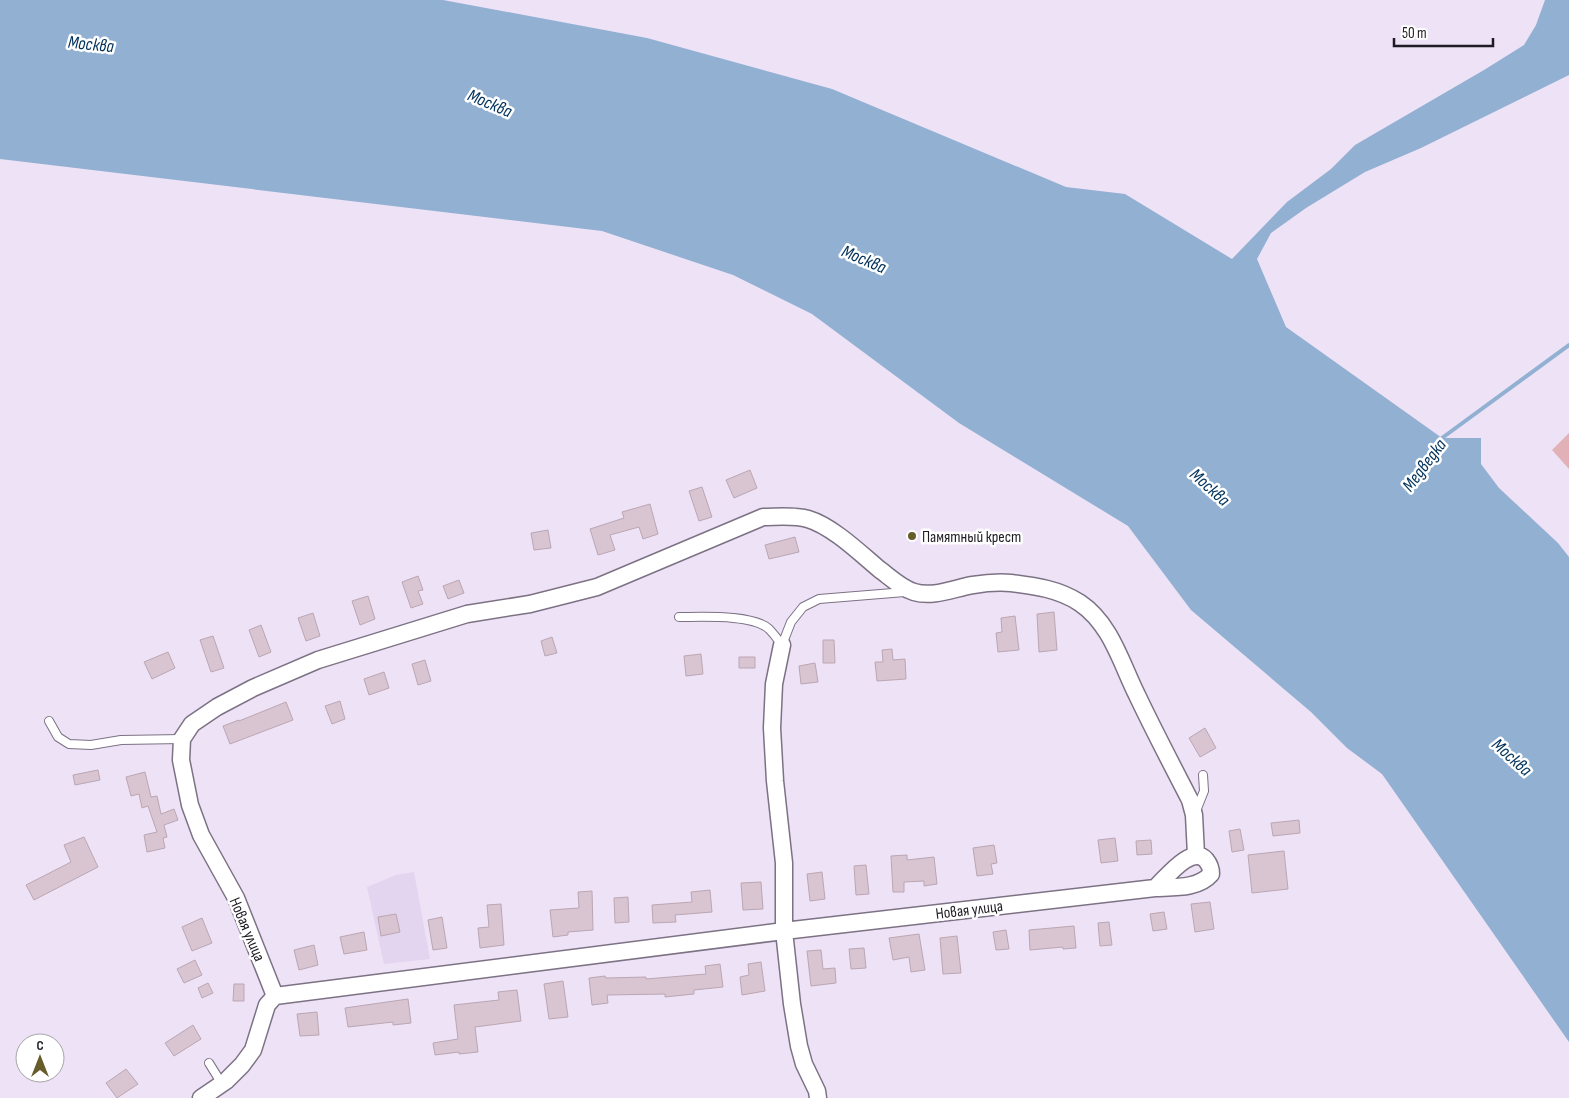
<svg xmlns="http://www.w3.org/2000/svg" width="1569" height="1098" font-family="'Sofia Sans Condensed',sans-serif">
  <rect width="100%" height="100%" fill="#eee2f7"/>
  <path fill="#e3d4ef" d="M 414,872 L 430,959 L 384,964 L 367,887 L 396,875 Z"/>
  <path fill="#e2b1b7" d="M 1569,433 L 1569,469 L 1552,450 Z"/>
  <path fill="#91b0d2" d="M 0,0 L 443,0 L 647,38 L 832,89 L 1066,187 L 1125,194 L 1232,259 L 1287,202 L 1331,169 L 1355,145 L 1484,70 L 1524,45 L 1536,25 L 1545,0 L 1569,0 L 1569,75 L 1421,148 L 1365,172 L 1306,208 L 1271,233 L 1257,259 L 1286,327 L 1442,438 L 1481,438 L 1481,464 L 1499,488 L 1558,543 L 1569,557 L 1569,1042 L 1382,774 L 1347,748 L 1311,712 L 1191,610 L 1128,526 L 959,423 L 812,314 L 733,275 L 602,231 L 0,159 Z"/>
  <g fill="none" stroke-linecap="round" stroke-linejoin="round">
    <path stroke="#91b0d2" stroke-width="4" d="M 1442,438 L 1569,345"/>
  </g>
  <path fill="#d9c4d1" stroke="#bba6b3" d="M 750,470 L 757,488 L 734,498 L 726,480 Z
    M 702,487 L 712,517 L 699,521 L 689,491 Z
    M 650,504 L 658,534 L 643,539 L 639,527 L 610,535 L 615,550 L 598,555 L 590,529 L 624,518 L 622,512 Z
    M 548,530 L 551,548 L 534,550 L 531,533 Z
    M 795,537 L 799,552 L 769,559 L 765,545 Z
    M 418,576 L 423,590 L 418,591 L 423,604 L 411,608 L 402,582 Z
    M 459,580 L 464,593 L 448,599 L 443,586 Z
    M 368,596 L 375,619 L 360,625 L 352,601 Z
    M 1054,612 L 1057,650 L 1039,652 L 1037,614 Z
    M 313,613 L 320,636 L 306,641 L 298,618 Z
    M 1015,616 L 1019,650 L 998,652 L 996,633 L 1002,632 L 1001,618 Z
    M 261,625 L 271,652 L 259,657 L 249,630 Z
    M 213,636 L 224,668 L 211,672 L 200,640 Z
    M 552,637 L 557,653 L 545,656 L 541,641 Z
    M 823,640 L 834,640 L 835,663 L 823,663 Z
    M 892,649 L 893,660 L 905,659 L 906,679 L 877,681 L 875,662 L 883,662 L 882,650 Z
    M 168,652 L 175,668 L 152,679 L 144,662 Z
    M 701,654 L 703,674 L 686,676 L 684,656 Z
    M 739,657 L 755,657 L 755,668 L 739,668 Z
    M 425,660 L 431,681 L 418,685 L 412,664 Z
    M 815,663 L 818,682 L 801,684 L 799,666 Z
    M 384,672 L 389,688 L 369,695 L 364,679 Z
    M 340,701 L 345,719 L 332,724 L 325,706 Z
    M 286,702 L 293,720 L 230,744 L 223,726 L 239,720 L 239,721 Z
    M 1205,728 L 1216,748 L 1200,757 L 1189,738 Z
    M 98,770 L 100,780 L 75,785 L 73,775 Z
    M 145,772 L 151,797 L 157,796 L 161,814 L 174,809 L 178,820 L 164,825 L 167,837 L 163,838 L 165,848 L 147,852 L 144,835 L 157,832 L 148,806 L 142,808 L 139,794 L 131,796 L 126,777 Z
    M 1299,820 L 1300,833 L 1273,836 L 1271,823 Z
    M 1240,829 L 1244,850 L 1232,852 L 1229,831 Z
    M 84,837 L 98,867 L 34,900 L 26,885 L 71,862 L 64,845 Z
    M 1115,838 L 1118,861 L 1101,863 L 1098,840 Z
    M 1151,840 L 1152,854 L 1137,855 L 1136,841 Z
    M 994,845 L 997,863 L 991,864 L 993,874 L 977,876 L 973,848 Z
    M 1284,851 L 1288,889 L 1252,893 L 1248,855 Z
    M 907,855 L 907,860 L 934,857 L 937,884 L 924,886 L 924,881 L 904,882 L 904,892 L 893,892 L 891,856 Z
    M 866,865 L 869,894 L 856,895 L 854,866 Z
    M 822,872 L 825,899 L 810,901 L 807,874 Z
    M 761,882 L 763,909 L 743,910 L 741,883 Z
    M 710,890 L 712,912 L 675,915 L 676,922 L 653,923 L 652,905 L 692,902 L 691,892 Z
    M 592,891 L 593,930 L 568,932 L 568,935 L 553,937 L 550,910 L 579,908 L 578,892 Z
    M 628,897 L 629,922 L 615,923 L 614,898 Z
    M 1210,902 L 1214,929 L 1195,932 L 1191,904 Z
    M 501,904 L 504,945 L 480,948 L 478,928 L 489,927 L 487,905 Z
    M 1164,912 L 1167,929 L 1153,931 L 1150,914 Z
    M 396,914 L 400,932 L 381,936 L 378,917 Z
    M 442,917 L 447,948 L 433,950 L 428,920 Z
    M 202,918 L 212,943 L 192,951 L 182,927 Z
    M 1109,922 L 1112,945 L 1100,946 L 1098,923 Z
    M 1074,926 L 1076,948 L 1063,949 L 1063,947 L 1030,950 L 1029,930 Z
    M 1006,930 L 1009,949 L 996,950 L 993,932 Z
    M 364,932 L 367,950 L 344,954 L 340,937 Z
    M 919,934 L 925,970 L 911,972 L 909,957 L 893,960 L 889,938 Z
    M 957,936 L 961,973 L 943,974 L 940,938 Z
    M 314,945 L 318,965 L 299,970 L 294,950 Z
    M 864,948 L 866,968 L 851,969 L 849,949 Z
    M 821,950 L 823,969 L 835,968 L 836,983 L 811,986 L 807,951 Z
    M 195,960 L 202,975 L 184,983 L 177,969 Z
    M 761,962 L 765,991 L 742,995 L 740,977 L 749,975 L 748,964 Z
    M 720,964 L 723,987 L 694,990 L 694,994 L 665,997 L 665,994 L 607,995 L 608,1003 L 592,1005 L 589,978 L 605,976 L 606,978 L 646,977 L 646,979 L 706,974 L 705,966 Z
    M 563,981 L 568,1017 L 549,1019 L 544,984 Z
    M 208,983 L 213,993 L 202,998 L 198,988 Z
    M 234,984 L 244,984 L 244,1001 L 233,1001 Z
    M 517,990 L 521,1021 L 475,1027 L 478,1052 L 459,1054 L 459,1052 L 435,1055 L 433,1043 L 458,1039 L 454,1005 L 499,1000 L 498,992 Z
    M 408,999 L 411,1023 L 393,1025 L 393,1022 L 348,1027 L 345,1008 Z
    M 317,1012 L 319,1035 L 300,1036 L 297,1014 Z
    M 193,1025 L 201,1039 L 174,1056 L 165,1043 Z
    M 126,1069 L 138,1084 L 117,1098 L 106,1083 Z"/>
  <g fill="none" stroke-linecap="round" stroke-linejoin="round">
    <defs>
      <path id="lane" d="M 679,617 C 702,617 753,614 769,629 C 774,634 778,640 782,645 L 791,622 L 803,607 L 819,599 L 905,592
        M 49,721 L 58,737 L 69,744 L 91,745 L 121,740 L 182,739
        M 1196,811 L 1204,791 L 1203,775
        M 209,1063 L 222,1084"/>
      <path id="street" d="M 782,645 L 774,684 L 772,728 L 775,781 L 784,863 L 784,931 L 792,1004 L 799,1046 L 804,1064 L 817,1091 L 818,1098
        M 275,996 L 236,898 L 201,835 L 190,805 L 181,760 L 182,739 L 192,724 L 217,707 L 253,688 L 318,660 L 467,614 L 530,604 L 597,587 L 763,517 C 777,517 794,515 808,519 C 832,526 860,553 879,569 C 890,577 901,588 914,592 C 934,598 954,588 973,585 C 985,583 999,582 1011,583 C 1035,586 1059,589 1080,603 C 1111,624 1121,663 1137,695 C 1154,731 1172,765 1190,800 L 1194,815 L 1196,855
        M 275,996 L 784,931 L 1155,888 C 1174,887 1198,889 1211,874 C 1211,868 1210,865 1206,860 C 1192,844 1166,878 1155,888
        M 201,1098 L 226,1081 L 242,1065 L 253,1050 L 267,1005 L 275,996"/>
    </defs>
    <use href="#lane" stroke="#7c7284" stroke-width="10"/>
    <use href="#street" stroke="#7c7284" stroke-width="19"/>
    <use href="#lane" stroke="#fff" stroke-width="8"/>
    <use href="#street" stroke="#fff" stroke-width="16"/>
  </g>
  <circle fill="#665d2a" stroke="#fff" stroke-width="2" cx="912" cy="536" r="5"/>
  <g text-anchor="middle" stroke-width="5" stroke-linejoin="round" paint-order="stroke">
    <g font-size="16" fill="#1f1b22" stroke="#fff" text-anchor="start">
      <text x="922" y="542">Памятный крест</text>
    </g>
    <g font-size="16" fill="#1f1b22" stroke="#fff">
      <text transform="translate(969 909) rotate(-7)" y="6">Новая улица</text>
      <text transform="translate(248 929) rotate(67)" y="6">Новая улица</text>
    </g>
    <g font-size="18" font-style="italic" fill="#00315b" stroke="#fff">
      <text transform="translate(91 44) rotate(6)" y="6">Москва</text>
      <text transform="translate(490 103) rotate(23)" y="6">Москва</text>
      <text transform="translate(864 259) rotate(23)" y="6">Москва</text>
      <text transform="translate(1424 465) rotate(-53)" y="6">Медведка</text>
      <text transform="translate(1210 487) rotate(42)" y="6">Москва</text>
      <text transform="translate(1512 757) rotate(42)" y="6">Москва</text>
    </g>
  </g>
  <g transform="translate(40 1058)"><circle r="24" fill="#ffffff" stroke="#a5a4a7"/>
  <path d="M0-4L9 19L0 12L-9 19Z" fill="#665d2a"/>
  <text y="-8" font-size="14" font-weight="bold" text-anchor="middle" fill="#1f1b22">С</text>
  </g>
  <path d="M1394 38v8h99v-8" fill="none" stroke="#1f1b22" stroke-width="2.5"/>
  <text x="1402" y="38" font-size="15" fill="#1f1b22" stroke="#ffffff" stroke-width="4" paint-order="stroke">50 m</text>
</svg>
